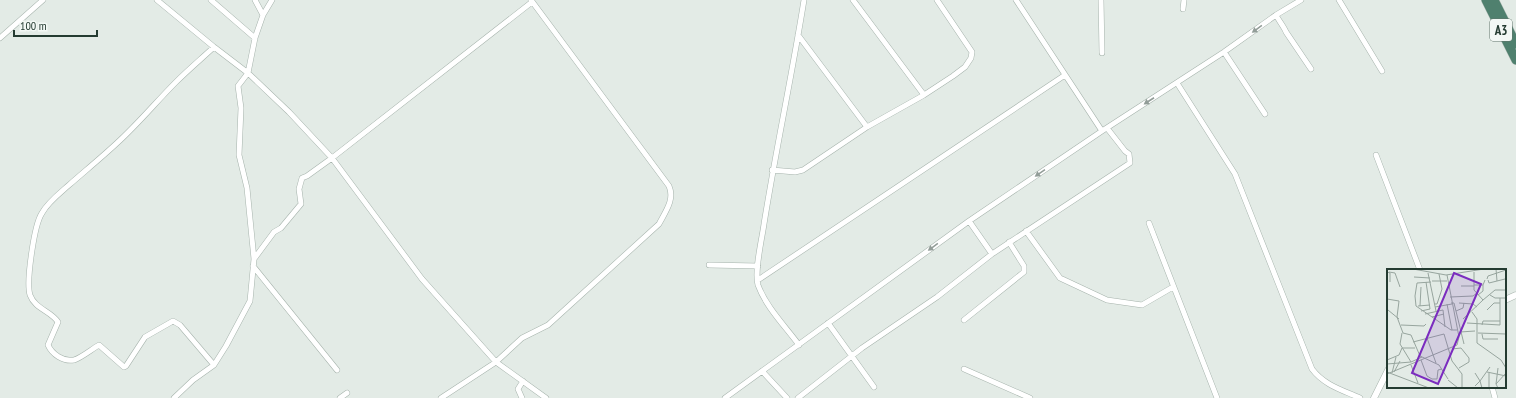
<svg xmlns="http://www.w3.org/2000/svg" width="1516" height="398" font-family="'PT Sans Narrow',sans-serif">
  <rect width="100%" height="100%" fill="#e3ebe6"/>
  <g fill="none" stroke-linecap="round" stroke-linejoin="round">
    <defs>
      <path id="minor" d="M 157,0 L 214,47 L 248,73 L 289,112 L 332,158 L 422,279 L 496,362 L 546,398
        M 211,0 L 255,38
        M 255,0 L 263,15
        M 853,0 L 924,95
        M 1016,0 L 1102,131
        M 1101,0 L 1102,53
        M 1339,0 L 1382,71
        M 1183,9 L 1184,0
        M 1276,15 C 1279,21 1284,27 1286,32 L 1311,69
        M 798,35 L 867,127
        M 0,38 L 43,0
        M 1224,52 L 1265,114
        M 1177,83 L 1235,174 L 1312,369 C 1324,385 1342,390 1360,398
        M 1376,155 L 1420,270
        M 772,170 L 795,172 L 803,170 L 867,127 L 924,95 L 953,76 L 965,67 L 971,58 L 972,52 L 937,0
        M 969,221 L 992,254
        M 1149,223 L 1217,398
        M 1026,231 L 1060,278 L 1107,300 L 1142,305 L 1173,287
        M 254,259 L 274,232 L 281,228 L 301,204 L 299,189 L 302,178 L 307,176 L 332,158 L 532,2
        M 709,265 L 758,266
        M 253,266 L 337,370
        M 758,280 L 1065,75
        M 964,320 L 1024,272 L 1024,266 L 1009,242
        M 828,323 L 874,387
        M 799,345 C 785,326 766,307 758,285 C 754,271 762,239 764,224 C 776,149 792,75 804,0
        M 214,365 L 180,325 L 173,321 L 145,337 L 126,366 L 124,367 L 99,345 C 92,349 81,358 74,360 C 63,362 52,354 48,345 L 58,322 C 51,311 35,309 30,295 C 26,282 34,225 42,213 C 48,202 60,193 69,185 C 85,171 102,157 117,143 C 138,124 156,102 176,82 C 188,70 201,59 214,47
        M 964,369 L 1030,398
        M 762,371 L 787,398
        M 1492,387 L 1495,398
        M 174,398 L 193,380 L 214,365 L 226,346 L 250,301 L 254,259 L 247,188 L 239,155 L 241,108 L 238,86 L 248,73 L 255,38 L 263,15 L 272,0
        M 340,398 L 347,393
        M 441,398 L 496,362 L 522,338 L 548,325 L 659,224 C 665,212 675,200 669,186 L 531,0
        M 522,398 L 518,389 L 523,381
        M 725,398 L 969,221 L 1102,131 L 1224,52 L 1276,15 L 1301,0
        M 798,398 L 862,348 L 937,297 L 992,254 L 1130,163 L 1129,154 L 1125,151 L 1107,128"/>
      <path id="tertiary" d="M 1505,300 L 1516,295
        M 1374,398 L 1388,370"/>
      <path id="trunk" d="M 1486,0 L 1516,60
        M 1494,0 L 1516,44"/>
    </defs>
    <use href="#minor" stroke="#a6b3ac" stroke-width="6"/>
    <use href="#tertiary" stroke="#a6b3ac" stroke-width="7"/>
    <use href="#trunk" stroke="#c2c8c5" stroke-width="10"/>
    <use href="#minor" stroke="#fff" stroke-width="5"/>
    <use href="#tertiary" stroke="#fff" stroke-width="6"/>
    <use href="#trunk" stroke="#4f806e" stroke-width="9"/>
  </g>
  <defs><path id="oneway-solid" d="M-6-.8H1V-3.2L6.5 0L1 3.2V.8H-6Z"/></defs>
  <g fill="#929d98">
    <use href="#oneway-solid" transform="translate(1257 29) rotate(144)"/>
    <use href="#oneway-solid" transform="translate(1149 101) rotate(147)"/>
    <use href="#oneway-solid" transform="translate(1040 173) rotate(146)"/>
    <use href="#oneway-solid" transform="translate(933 247) rotate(144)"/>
  </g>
  <g text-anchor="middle" stroke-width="3" stroke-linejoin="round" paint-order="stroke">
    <rect fill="#f3f8f5" stroke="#62746c" stroke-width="1" x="1490" y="19" width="22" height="22" rx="3"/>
    <g font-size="13" font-weight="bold" fill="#243b31">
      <text x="1501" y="35">A3</text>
    </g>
  </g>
  <g transform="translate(1387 269)">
    <rect width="119" height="119" fill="#e3ebe6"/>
    <path fill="none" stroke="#97a59e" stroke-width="1" d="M 26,0 L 59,6 L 97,0M 109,0 L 110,12M 0,3 L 3,4 L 3,13M 2,3 L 8,4 L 13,18M 87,3 L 87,21 L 96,31 L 108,21 L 119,21M 41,4 L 49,42M 27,8 L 43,9M 0,9 L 0,28M 100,10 L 101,7 L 119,1M 101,11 L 102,14 L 118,10M 45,12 L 60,12M 44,13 L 30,14 L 28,27 L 29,37 L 64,61 L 70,61M 87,16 L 96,16 L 98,11M 74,17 L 87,17M 91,26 L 96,22 L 96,16M 103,26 L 108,29 L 119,29M 63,28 L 86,27 L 90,24M 0,30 L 12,32 L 10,48 L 16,64 L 24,66 L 33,87 L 52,96 L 61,110M 64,34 L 67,34 L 77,75M 72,34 L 86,35 L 90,38M 48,35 L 50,35 L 55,20 L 52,5M 60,35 L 65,61M 31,37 L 43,36M 33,37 L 34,18M 48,38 L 65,35M 1,41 L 12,50M 100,41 L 107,34 L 113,34M 34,42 L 43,40 L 39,13M 69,42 L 76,39 L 77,34M 85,43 L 90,50 L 90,74 L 114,91 L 119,99M 38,45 L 56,41 L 58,58M 45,48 L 57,45M 76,50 L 96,31M 80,54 L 113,56 L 113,29M 14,56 L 37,57 L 39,55M 95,56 L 96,52 L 113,52M 73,63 L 88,62M 15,64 L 13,75 L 24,93M 91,64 L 119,65M 95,65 L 96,70 L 111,70M 40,69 L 49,94M 26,73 L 57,65 L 65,92 L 75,105 L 75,119M 65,80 L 74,79 L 82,89 L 82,93 L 72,99M 0,91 L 12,86 L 15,79 L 28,79M 34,91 L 40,107 L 45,110 L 50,110 L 51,101 L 55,100M 0,95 L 24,93 L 35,88M 24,96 L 31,114M 0,103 L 42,119M 7,103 L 13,92M 100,103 L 119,107M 5,104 L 9,88M 0,105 L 70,76 L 72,68 L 60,6M 61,111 L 71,119M 109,115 L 111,99M 88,117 L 93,112 L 88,104M 95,119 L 93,112 L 103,98M 102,119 L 102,104M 111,119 L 109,115 L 119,104"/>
    <path fill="#7b2cbf" fill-opacity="0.15" stroke="#7b2cbf" stroke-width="2" d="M 67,4 L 94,15 L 51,115 L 25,104 Z"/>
    <rect width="119" height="119" fill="none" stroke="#243b31" stroke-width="2"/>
  </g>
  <path d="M14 30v6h83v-6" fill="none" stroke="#243b31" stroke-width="2"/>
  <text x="20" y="30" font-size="12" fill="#243b31" stroke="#f3f8f5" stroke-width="3" paint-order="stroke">100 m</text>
</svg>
